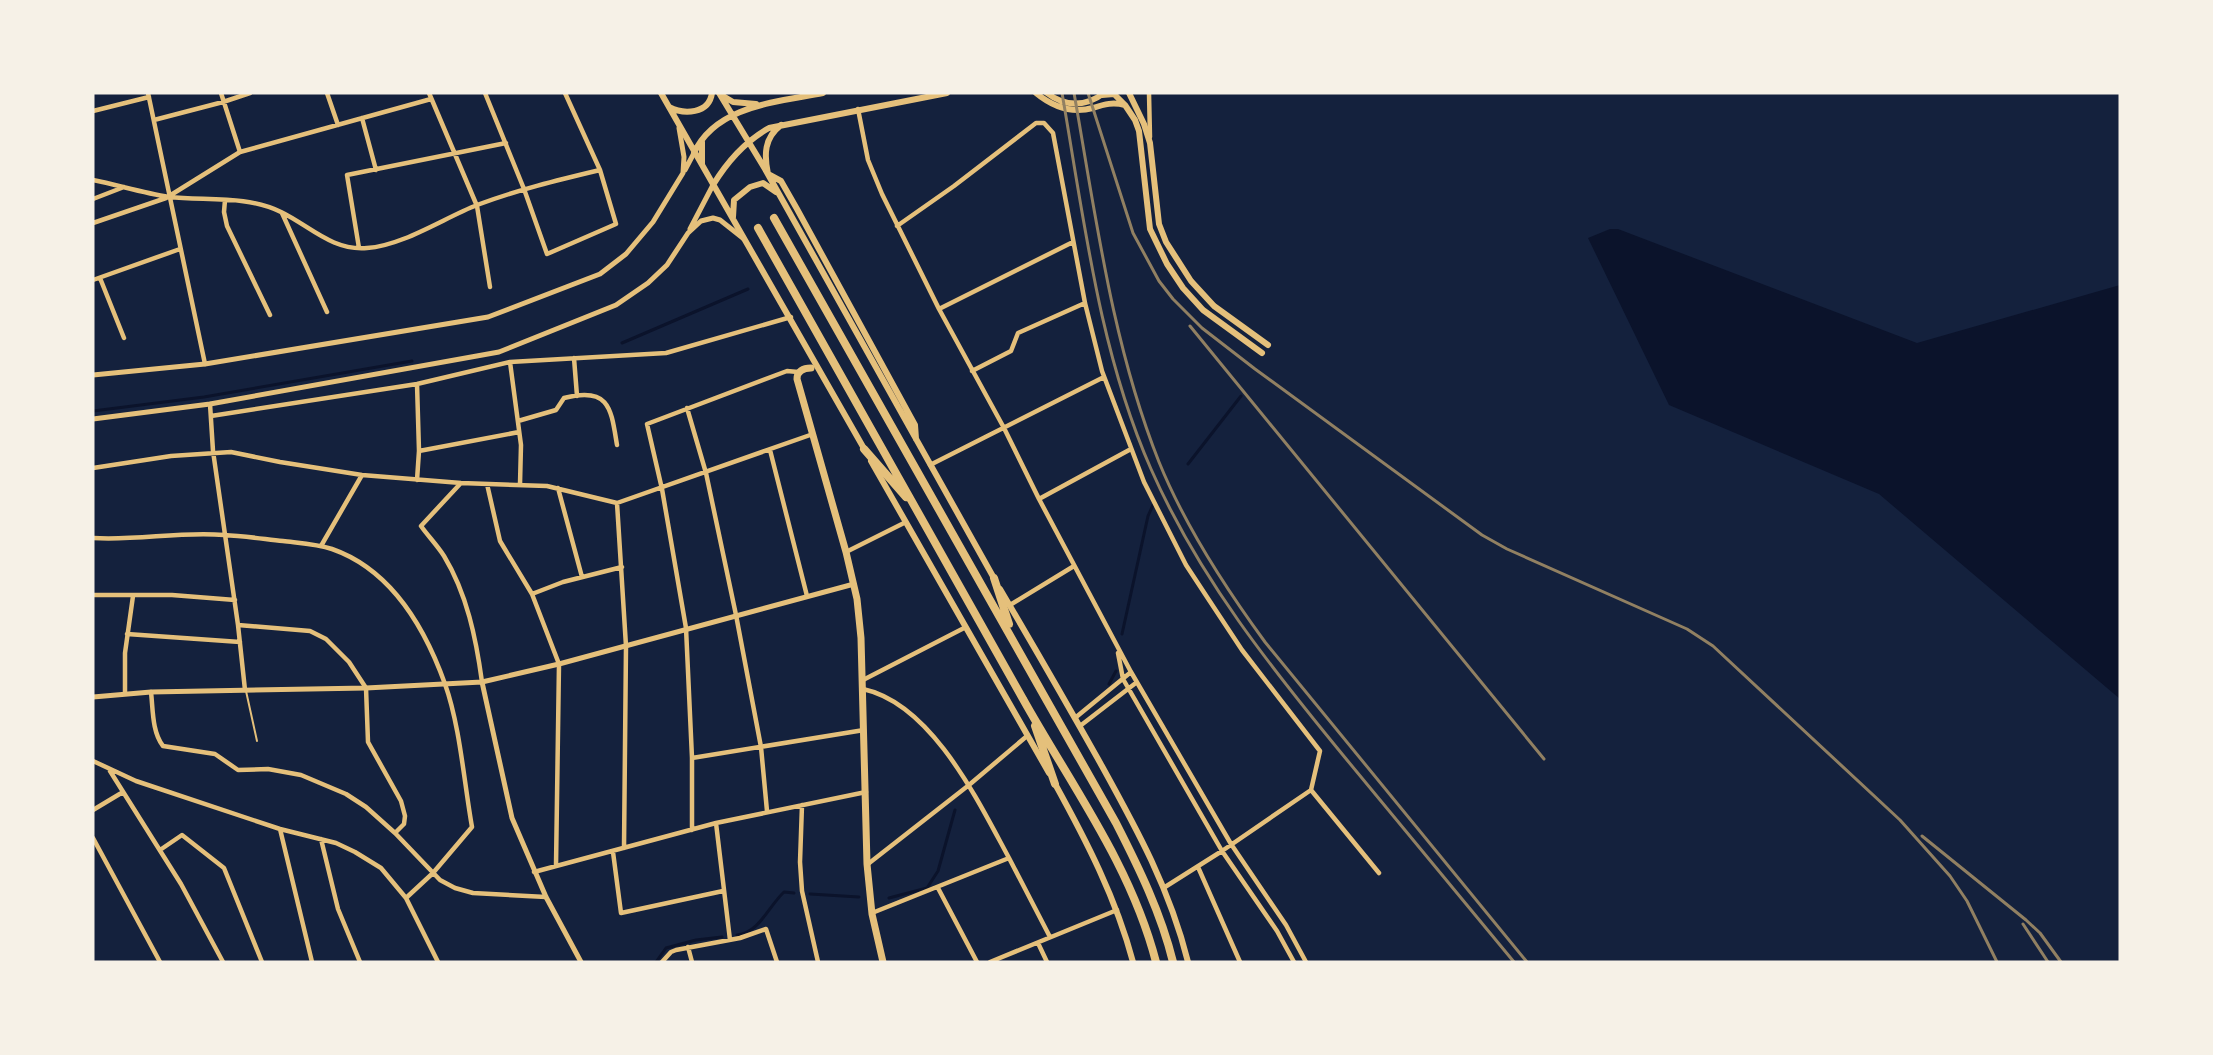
<svg xmlns="http://www.w3.org/2000/svg" width="2213" height="1055" font-family="'Asap Condensed',sans-serif">
  <rect width="100%" height="100%" fill="#14213d"/>
  <path fill="#0b132b" d="M 1610,229 L 1618,229 L 1917,343 L 2120,285 L 2120,699 L 1879,494 L 1669,405 L 1588,238 Z"/>
  <g fill="none" stroke-linecap="round" stroke-linejoin="round">
    <path stroke="#0b132b" stroke-width="3" d="M 622,343 L 748,289
      M 93,411 L 204,397 L 412,361
      M 1188,464 L 1241,396
      M 1122,634 L 1148,516 L 1153,505
      M 1109,684 L 1116,671
      M 810,894 L 859,897
      M 889,898 L 927,888 L 938,871 L 955,810
      M 737,935 C 760,932 768,907 784,892 L 794,893
      M 656,962 L 666,948 L 696,940 L 722,937"/>
    <path stroke="#e5c07b" stroke-width="2" d="M 246,691 L 257,741"/>
    <path stroke="#e5c07b" stroke-width="4.5" d="M 148,93 L 205,364
      M 221,93 L 240,152
      M 327,93 L 338,125
      M 429,93 L 477,206 L 490,287
      M 485,93 L 524,189 L 547,254 L 616,224 L 600,170 L 565,93
      M 1149,93 L 1150,137
      M 858,109 L 868,160 L 882,194 L 939,309 L 1004,428 L 1039,499 L 1131,672 L 1231,844 L 1286,925 L 1306,962
      M 93,111 L 149,97
      M 362,118 L 376,170
      M 154,120 L 223,102 L 250,93
      M 93,180 C 118,185 143,193 169,197 C 205,201 247,195 281,212 C 310,226 332,251 367,248 C 402,246 444,218 477,205 C 517,190 558,180 600,170
      M 93,199 L 124,187
      M 225,200 L 224,212 L 227,226 L 270,315
      M 282,213 L 327,312
      M 93,223 L 166,198 L 240,152 L 431,99
      M 897,226 L 954,186 L 1036,123 L 1044,123 L 1053,133 L 1085,303 L 1102,371 L 1144,482 L 1186,565 L 1207,597 L 1242,650 L 1320,751 L 1311,790
      M 359,248 L 347,175 L 506,143
      M 100,278 L 124,338
      M 93,280 L 180,249
      M 939,309 L 1073,242
      M 574,358 L 577,396
      M 510,362 L 521,445 L 520,484
      M 972,371 L 1011,351 L 1018,333 L 1085,303
      M 210,404 L 213,451 L 238,625 L 245,690
      M 687,408 L 706,473 L 736,615 L 761,747 L 767,811
      M 211,416 L 417,384 L 510,362 L 666,353 L 791,317
      M 518,421 L 556,410 L 564,398 C 610,386 611,409 617,445
      M 770,450 L 807,596
      M 419,451 L 519,432
      M 930,465 L 1104,377
      M 93,468 L 171,456 L 231,452 L 280,462 L 362,475 L 461,483 L 547,486 L 617,503 L 813,434
      M 417,480 L 419,451 L 417,384
      M 460,484 L 421,526 C 428,536 437,545 444,556 C 467,594 476,638 482,682
      M 487,484 L 500,541 L 532,594 L 559,664 L 556,866
      M 558,488 L 582,577
      M 1039,499 L 1131,449
      M 617,503 L 626,646 L 624,848
      M 93,538 C 137,541 180,531 224,535 C 244,536 264,539 283,541 C 299,543 317,544 332,549 C 392,570 425,628 445,684 C 460,726 464,782 472,827 L 433,873 L 406,898
      M 321,546 L 362,475
      M 846,552 L 906,522
      M 532,594 L 563,582 L 622,567
      M 93,595 L 172,595 L 235,600
      M 1010,605 L 1074,566
      M 238,625 L 310,631 L 326,639 L 349,662 L 366,688 L 368,742 L 401,801 L 405,816 L 404,824 L 395,833
      M 127,634 L 240,642
      M 1118,653 L 1123,679 L 1222,851 L 1277,931 L 1294,962
      M 863,680 L 966,627
      M 863,689 C 932,704 978,801 1009,858
      M 151,692 C 153,709 152,732 163,746 L 215,754 L 238,770 L 268,769 L 301,775 L 346,794 L 366,807 L 395,833 L 440,880 L 455,888 L 473,893 L 546,897
      M 125,693 L 125,653 L 133,596
      M 1075,718 L 1131,672
      M 1080,726 L 1137,682
      M 692,758 L 864,730
      M 93,761 L 136,781 L 280,829 L 336,843 L 355,852 L 381,868 L 406,898 L 438,962
      M 110,771 L 181,884 L 223,962
      M 802,805 L 800,862 L 802,891 L 818,962
      M 93,810 L 123,792
      M 716,823 L 730,940
      M 280,829 L 312,962
      M 692,830 L 692,758 L 686,628 L 662,489 L 647,424 L 787,371 L 798,372
      M 93,838 L 160,962
      M 321,839 L 338,909 L 360,962
      M 160,850 L 182,835 L 224,868 L 262,962
      M 613,852 L 621,913 L 723,891
      M 868,864 L 969,785 L 1027,736
      M 1198,867 L 1240,962
      M 534,872 L 716,823 L 866,792
      M 1165,887 L 1222,851 L 1311,790 L 1379,873
      M 938,888 L 977,962
      M 872,913 L 1009,858 L 1050,937
      M 1038,943 L 1047,962
      M 688,947 L 692,962
      M 662,962 L 671,952 L 676,950 L 740,938 L 766,929 L 777,962
      M 990,962 L 1117,910"/>
    <path stroke="#e5c07b" stroke-width="5" d="M 685,170 L 694,153
      M 690,229 L 713,185
      M 93,375 L 205,364 L 488,317 L 600,274 L 626,254 L 653,222 L 683,173 L 684,157 L 679,128
      M 93,419 L 210,404 L 499,352 L 616,305 L 648,283 L 667,265 L 688,233 L 701,221 L 713,218 L 720,220 L 744,239
      M 482,682 L 512,818 L 546,897 L 581,962
      M 93,697 L 151,692 L 366,688 L 482,682 L 559,664 L 854,584"/>
    <path stroke="#e5c07b" stroke-width="6" d="M 661,93 L 866,452
      M 719,93 L 765,169 L 995,580
      M 1036,93 C 1053,107 1071,114 1093,108 C 1105,104 1113,102 1125,105 L 1135,120 L 1139,131 L 1150,229 L 1167,264 L 1183,288 L 1203,310 L 1262,353
      M 1047,93 C 1065,107 1086,107 1104,93
      M 1129,93 L 1144,124 L 1150,143 L 1159,224 L 1166,242 L 1191,281 L 1214,306 L 1268,345
      M 1102,95 L 1114,94 L 1125,105
      M 723,96 L 733,102 L 756,104
      M 669,107 C 684,115 709,114 712,93
      M 781,125 C 764,138 764,155 768,174 L 781,181 L 797,209 L 915,425 L 916,439
      M 702,142 L 702,164
      M 694,153 C 716,105 778,102 823,93
      M 713,185 C 727,162 744,142 769,128 L 947,93
      M 733,217 L 734,200 L 750,187 L 763,183 L 776,192
      M 871,461 L 1049,773
      M 1000,589 C 1033,645 1066,702 1098,759 C 1135,826 1169,886 1188,962
      M 1054,782 C 1086,840 1116,898 1133,962"/>
    <path stroke="#e5c07b" stroke-width="7" d="M 811,368 C 803,368 797,371 797,379 L 846,552 L 857,599 L 861,638 L 867,864 L 872,914 L 883,962"/>
    <path stroke="#e5c07b" stroke-width="8" d="M 774,218 L 1116,823 C 1139,868 1161,913 1173,962
      M 758,228 C 847,385 935,542 1023,699 C 1071,785 1131,865 1156,962
      M 864,449 L 906,497
      M 994,578 L 1009,624
      M 1035,726 L 1055,784"/>
    <path stroke="#918062" stroke-width="3" d="M 1062,93 C 1084,219 1099,351 1151,469 C 1199,578 1272,669 1347,760 C 1403,827 1458,895 1514,962
      M 1074,93 C 1096,217 1112,344 1159,462 C 1185,526 1224,586 1265,642 L 1527,962
      M 1088,93 L 1133,233 L 1159,281 L 1173,299 L 1202,328 L 1255,369 L 1482,535 L 1507,549 L 1687,629 L 1713,646 L 1900,820 L 1950,876 L 1967,901 L 1997,962
      M 1190,326 L 1544,759
      M 1922,836 L 2026,920 L 2040,933 L 2061,962
      M 2023,924 L 2048,962"/>
  </g>
  <rect width="2213" height="1055" fill="none" stroke="#f6f1e7" stroke-width="189"/>
</svg>
